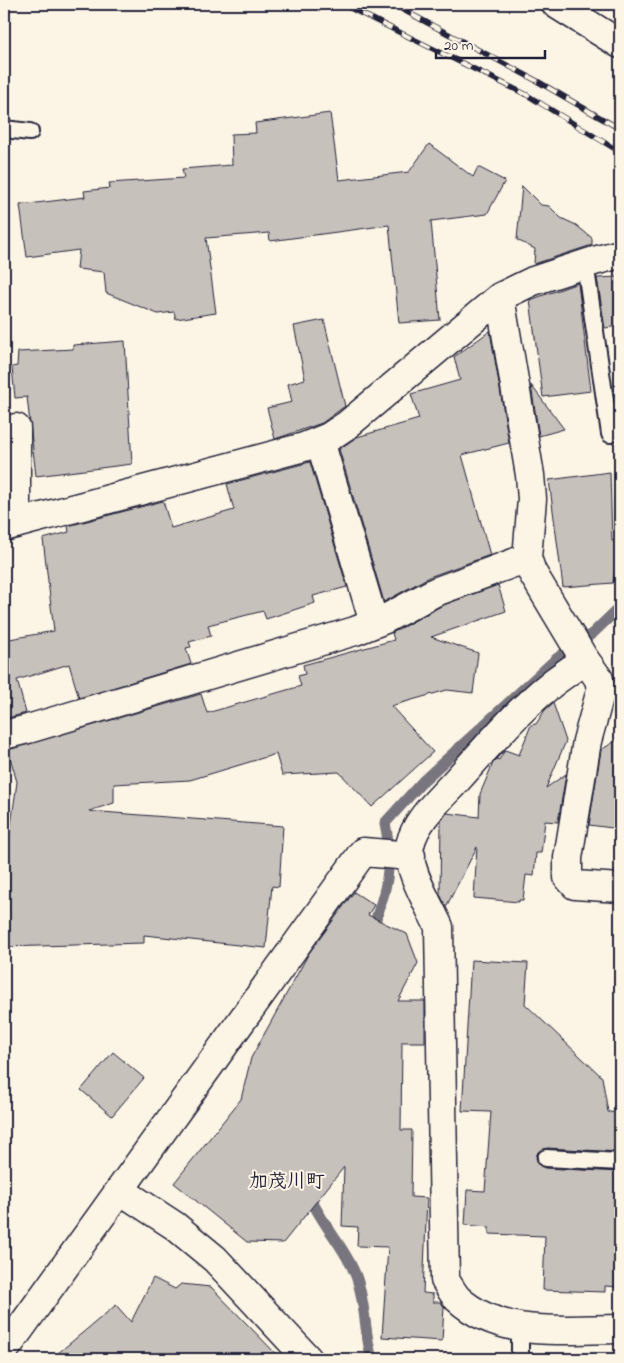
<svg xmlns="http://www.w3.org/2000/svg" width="624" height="1363" font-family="'Indie Flower','Klee One',sans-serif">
  <rect width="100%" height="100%" fill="#fcf5e5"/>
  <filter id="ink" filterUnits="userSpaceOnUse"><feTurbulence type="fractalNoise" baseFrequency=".02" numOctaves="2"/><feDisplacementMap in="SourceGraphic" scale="10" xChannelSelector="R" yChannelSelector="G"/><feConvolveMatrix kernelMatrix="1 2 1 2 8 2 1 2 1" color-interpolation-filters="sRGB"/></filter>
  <g filter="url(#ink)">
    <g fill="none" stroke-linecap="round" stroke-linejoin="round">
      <path stroke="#78757e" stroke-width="11" d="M 371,933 C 386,892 394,866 385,823 L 424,780 L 556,659 L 593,633 L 620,607
        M 308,1192 C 319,1222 345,1246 356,1276 C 366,1303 364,1332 372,1359"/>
    </g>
    <path fill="#c6c1bb" stroke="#22223b" d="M 330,113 L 339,180 L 409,172 L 429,144 L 473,177 L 478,167 L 505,181 L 487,214 L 431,221 L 440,320 L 399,323 L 389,225 L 270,241 L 269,233 L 206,238 L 216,313 L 176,319 L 174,312 L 158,314 L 106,293 L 104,272 L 77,269 L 79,250 L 27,257 L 20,205 L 85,197 L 84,191 L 110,188 L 109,183 L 184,178 L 182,169 L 232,165 L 231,134 L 256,133 L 255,123 Z
      M 522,186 L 541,205 L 549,206 L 561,218 L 576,225 L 592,238 L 592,245 L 534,264 L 535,249 L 517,240 Z
      M 620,277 L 620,326 L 605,328 L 597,278 Z
      M 578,283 L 591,391 L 543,397 L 530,300 Z
      M 324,320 L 345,406 L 322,423 L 275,439 L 267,408 L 292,402 L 288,384 L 305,379 L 294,326 Z
      M 490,331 L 509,443 L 462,455 L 490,555 L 429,577 L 384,602 L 339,449 L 357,437 L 419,419 L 411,394 L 460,380 L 454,357 Z
      M 125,341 L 132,464 L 36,476 L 27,397 L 15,398 L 12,367 L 17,366 L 18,352 L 73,349 L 73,345 Z
      M 531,385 L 564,429 L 539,436 Z
      M 310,462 L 347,587 L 313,596 L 315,603 L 266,619 L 263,611 L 208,625 L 211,636 L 189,642 L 191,647 L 186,648 L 191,664 L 79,698 L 69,664 L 17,680 L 26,713 L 4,719 L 4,640 L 54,631 L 43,539 L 69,532 L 68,526 L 163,501 L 171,528 L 234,510 L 227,484 Z
      M 610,472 L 612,541 L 620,540 L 620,560 L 615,570 L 613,583 L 563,587 L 549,480 Z
      M 498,585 L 506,611 L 431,637 L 478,653 L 473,693 L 447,690 L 391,706 L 433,752 L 372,807 L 339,772 L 282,775 L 276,754 L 190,780 L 114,784 L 114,803 L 89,811 L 283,826 L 279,887 L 272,886 L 266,948 L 144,935 L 144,943 L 4,947 L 4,853 L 7,853 L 17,782 L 8,750 L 201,694 L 207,713 L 301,686 L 298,676 L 305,674 L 303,665 L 394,640 L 392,633 L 441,606 Z
      M 553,703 L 566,741 L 546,788 L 566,774 L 558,822 L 545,821 L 541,853 L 536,853 L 534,876 L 526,875 L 523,900 L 519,900 L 519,902 L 474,898 L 477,847 L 446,907 L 440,894 L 441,820 L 447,813 L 479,817 L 480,794 L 493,763 L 497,759 L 499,760 L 505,750 L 519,755 L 531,725 L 536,724 L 545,710 Z
      M 620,738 L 620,829 L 589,825 L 601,750 Z
      M 354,892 L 374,905 L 368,915 L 407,934 L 418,963 L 398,1001 L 425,1001 L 425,1042 L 402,1042 L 401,1130 L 412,1130 L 411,1197 L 427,1198 L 423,1293 L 433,1294 L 433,1302 L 441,1302 L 444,1307 L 442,1341 L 382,1337 L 388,1247 L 357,1246 L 358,1227 L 342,1226 L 344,1167 L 283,1243 L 247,1242 L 174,1183 L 241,1099 L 251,1058 L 309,953 Z
      M 471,960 L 528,963 L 525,1004 L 602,1077 L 608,1112 L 620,1113 L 620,1152 L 547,1148 L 538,1152 L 536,1158 L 540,1166 L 545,1168 L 620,1172 L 620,1287 L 605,1286 L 605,1292 L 543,1290 L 545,1236 L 489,1234 L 489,1227 L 465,1225 L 467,1190 L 485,1191 L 491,1112 L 462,1111 Z
      M 113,1052 L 144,1078 L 112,1116 L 81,1090 Z
      M 153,1278 L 175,1289 L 181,1284 L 211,1287 L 281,1359 L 51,1359 L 116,1305 L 131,1322 Z"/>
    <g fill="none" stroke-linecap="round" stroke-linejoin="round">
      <defs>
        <path id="lane" d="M 4,129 L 30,132
          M 585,263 L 610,434
          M 546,1158 L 620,1162
          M 520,1328 L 520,1359"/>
        <path id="street" d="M 556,4 L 620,44
          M 500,297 L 530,475 L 532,499 L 527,558 L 532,572 L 583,657 L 599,679 L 601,690 L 587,741 L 568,858 L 568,877 L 575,885 L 620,888
          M 320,441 L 374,623
          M 16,524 L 16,428
          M 4,527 L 304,447 L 329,437 L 347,425 L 500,297 L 533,281 L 594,261 L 620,254
          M 585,661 C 533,691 497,736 457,780 C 440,799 416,819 410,845 C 405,866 430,907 439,927 L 445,1280 C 449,1286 453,1294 458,1299 C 502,1339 566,1329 620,1329
          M 4,735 L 28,729 L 355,631 L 385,619 L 435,592 L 527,558
          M 120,1190 L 175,1226 L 215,1259 L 308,1359
          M 4,1351 L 363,852 L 411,856"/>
      </defs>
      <use href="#lane" stroke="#22223b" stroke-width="20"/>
      <use href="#street" stroke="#22223b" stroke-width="31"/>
      <use href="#lane" stroke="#fcf5e5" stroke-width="16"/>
      <use href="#street" stroke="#fcf5e5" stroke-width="28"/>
      <defs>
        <path id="rail" d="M 342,4 L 527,95 L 620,152
          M 392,4 L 537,81 L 620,129"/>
      </defs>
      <use href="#rail" stroke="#22223b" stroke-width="5.5"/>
      <use href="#rail" stroke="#fcf5e5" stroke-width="4" stroke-dasharray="11" stroke-linecap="butt"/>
    </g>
  </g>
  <g text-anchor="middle" stroke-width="4" stroke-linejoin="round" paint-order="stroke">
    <g font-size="19" font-weight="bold" fill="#22223b" stroke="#fcf5e5">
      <text x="287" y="1187">加茂川町</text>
    </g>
  </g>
  <rect width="624" height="1363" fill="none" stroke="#fcf5e5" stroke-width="20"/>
  <rect x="10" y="10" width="604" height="1343" fill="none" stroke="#22223b" stroke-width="2" filter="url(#ink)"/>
  <path d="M436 50v8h109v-8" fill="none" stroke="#22223b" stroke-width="2.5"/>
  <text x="444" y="50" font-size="15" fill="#22223b" stroke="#fcf5e5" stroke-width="4" paint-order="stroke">20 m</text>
</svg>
